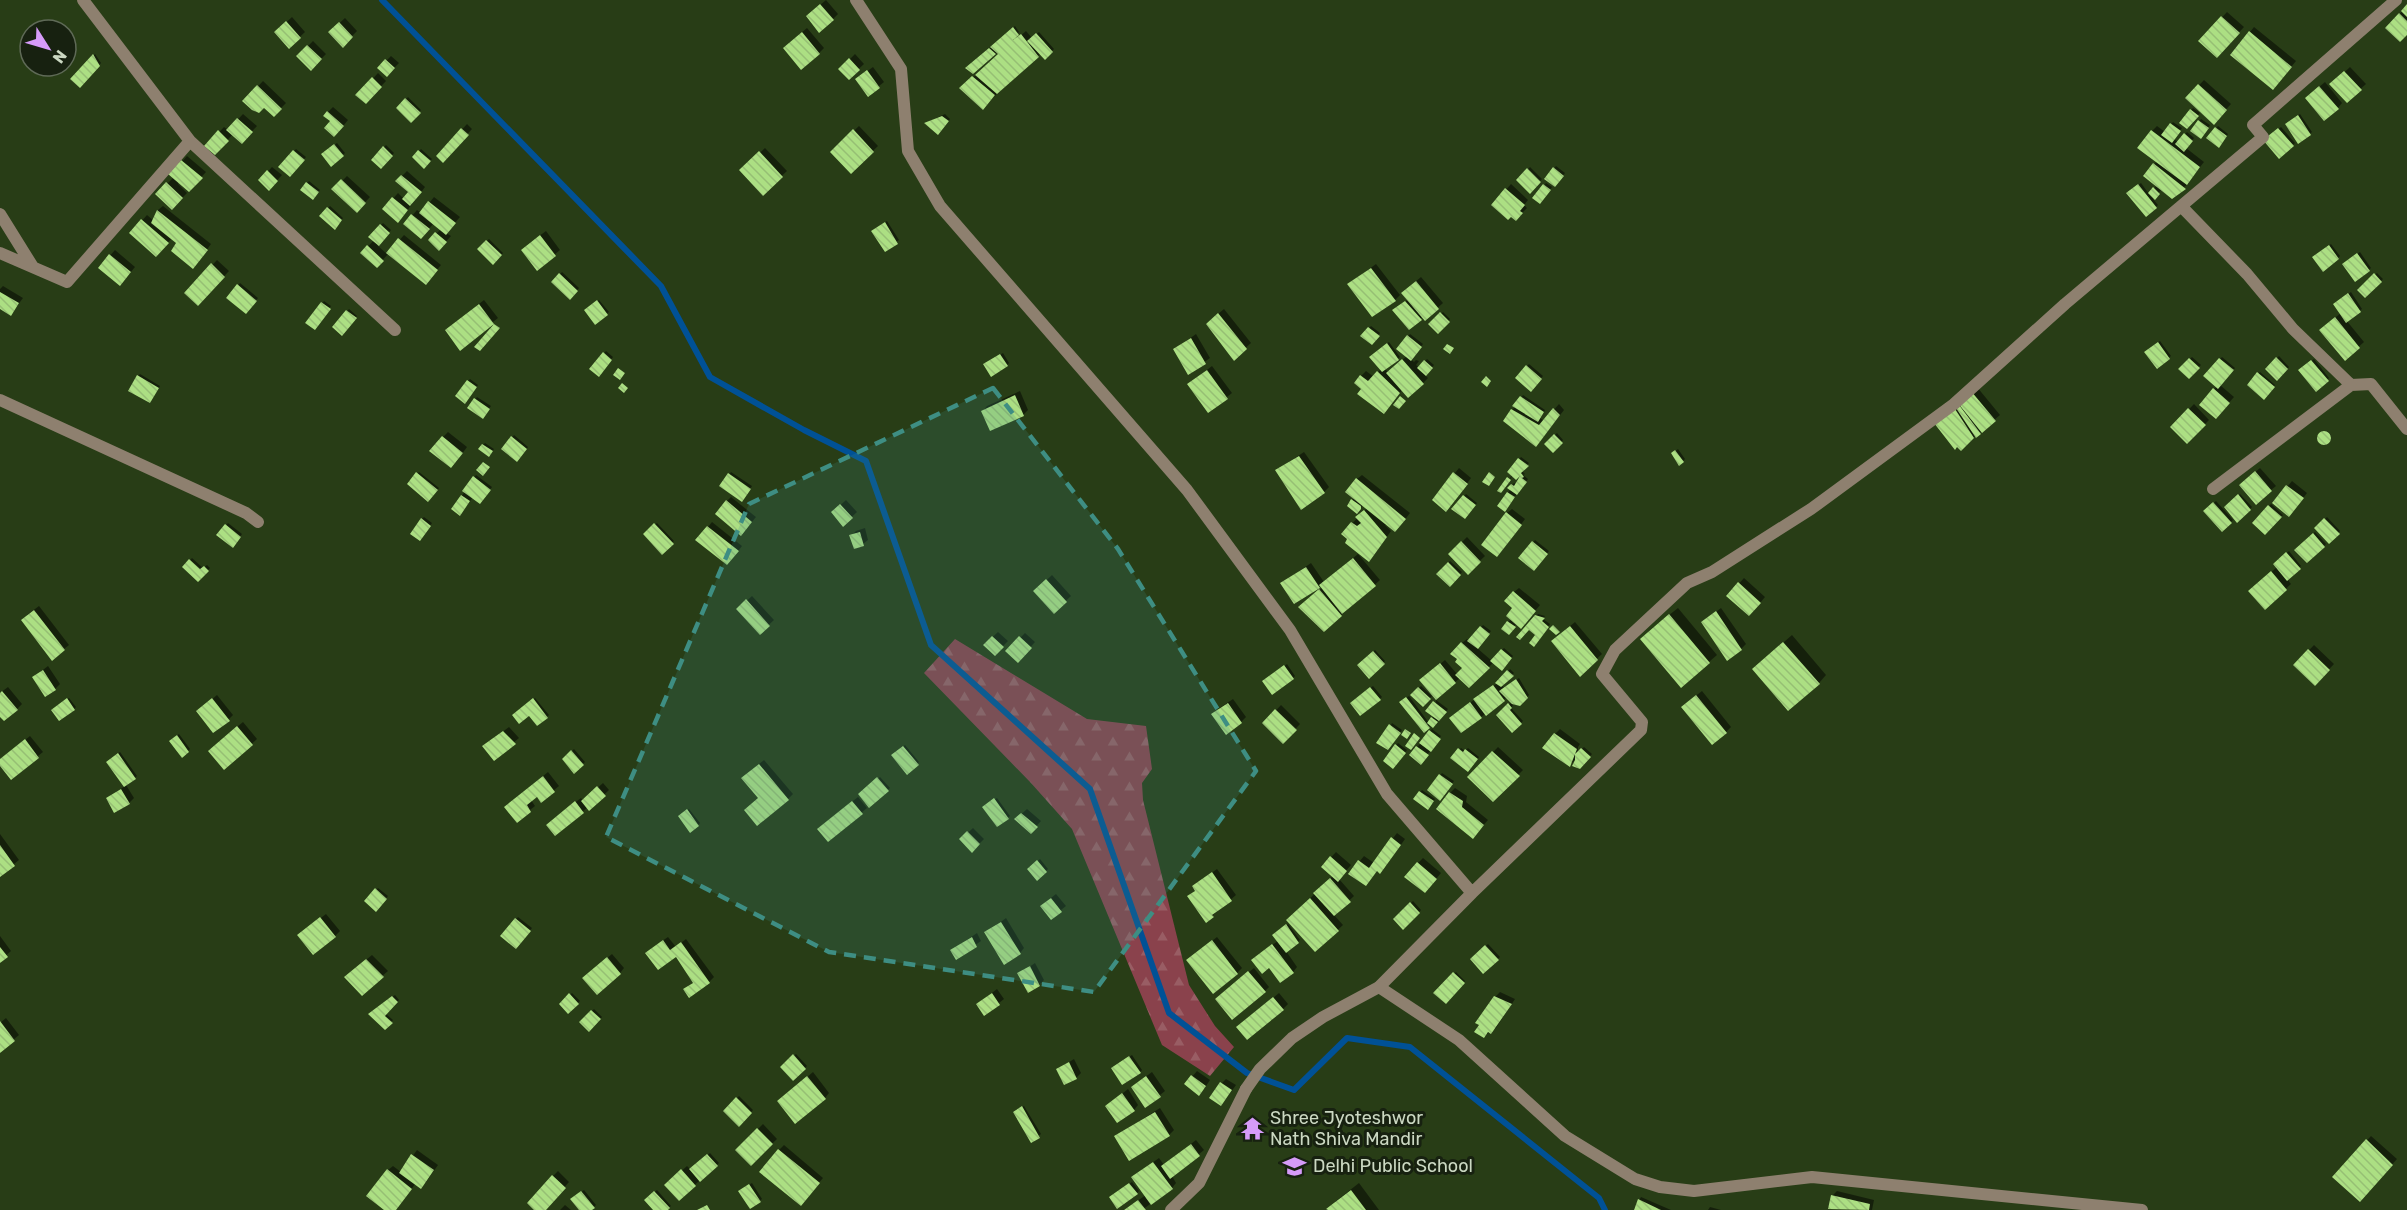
<svg xmlns="http://www.w3.org/2000/svg" width="2407" height="1210" font-family="Rubik,sans-serif">
  <defs>
    <pattern id="forest-firs" width="22" height="20" patternUnits="userSpaceOnUse" patternTransform="scale(1.5)"><rect width="22" height="20" fill="#8a424c"/><path d="M5 1l3.5 6h-7zM16 11l3.5 6h-7z" fill="#995d64"/></pattern>
    <pattern id="building-back-hatch" width="6" height="6" patternUnits="userSpaceOnUse" patternTransform="scale(1.5)"><rect width="6" height="6" fill="#acdf83"/><path d="M-1 5l2 2M0 0l6 6M5-1l2 2" fill="none" stroke="#96bf74"/></pattern>
  </defs>
  <rect width="100%" height="100%" fill="#283d16"/>
  <path fill="url(#forest-firs)" d="M 955,639 L 1087,719 L 1146,726 L 1152,769 L 1142,783 L 1143,800 L 1189,985 L 1215,1026 L 1234,1047 L 1210,1076 L 1162,1045 L 1072,829 L 1031,783 L 924,673 Z"/>
  <path fill="#0007" d="M 826,0 L 838,14 L 833,19 L 812,12 Z
    M 2407,6 L 2407,33 L 2387,28 Z
    M 2227,12 L 2244,27 L 2217,56 L 2200,41 Z
    M 292,17 L 305,32 L 289,47 L 276,32 Z
    M 345,18 L 357,31 L 343,45 L 330,32 Z
    M 1015,26 L 1019,32 L 998,52 L 973,72 L 967,68 Z
    M 2254,27 L 2296,61 L 2278,83 L 2250,32 Z
    M 807,28 L 824,48 L 819,53 L 789,43 Z
    M 1026,31 L 1032,38 L 1039,32 L 1054,49 L 1045,58 L 1041,53 L 987,103 L 961,88 Z
    M 313,41 L 326,54 L 311,69 L 298,56 Z
    M 95,54 L 101,63 L 82,84 L 72,79 Z
    M 855,54 L 864,64 L 849,78 L 840,69 Z
    M 391,56 L 399,63 L 387,75 L 379,68 Z
    M 873,67 L 884,82 L 868,95 L 862,75 Z
    M 2350,67 L 2366,84 L 2347,101 L 2332,84 Z
    M 378,73 L 386,81 L 366,102 L 358,95 Z
    M 2204,80 L 2231,104 L 2214,122 L 2187,98 Z
    M 263,81 L 286,103 L 274,115 L 264,106 L 244,101 Z
    M 2325,82 L 2342,103 L 2338,108 L 2312,93 Z
    M 408,97 L 421,110 L 411,121 L 398,108 Z
    M 333,107 L 348,120 L 339,131 L 325,115 Z
    M 2193,108 L 2200,113 L 2187,127 L 2181,122 Z
    M 243,114 L 257,126 L 242,142 L 233,134 L 215,153 L 206,146 L 224,127 L 228,130 Z
    M 945,114 L 950,119 L 938,133 L 928,122 Z
    M 2300,114 L 2312,132 L 2299,142 L 2289,122 Z
    M 2201,119 L 2210,125 L 2203,135 L 2192,131 Z
    M 2173,122 L 2182,128 L 2174,139 L 2178,142 L 2187,132 L 2194,138 L 2186,148 L 2204,162 L 2188,182 L 2189,183 L 2172,197 L 2162,189 L 2153,199 L 2158,205 L 2146,215 L 2128,193 L 2141,183 L 2149,194 L 2157,185 L 2145,176 L 2157,161 L 2152,131 L 2157,126 L 2165,132 Z
    M 467,124 L 472,129 L 443,161 L 438,156 Z
    M 859,126 L 878,146 L 851,172 L 832,152 Z
    M 2218,126 L 2228,134 L 2221,144 L 2208,138 Z
    M 2281,127 L 2295,143 L 2279,157 L 2265,140 Z
    M 337,143 L 345,153 L 331,164 L 323,154 Z
    M 386,145 L 394,153 L 381,167 L 373,160 Z
    M 765,148 L 787,171 L 763,193 L 742,170 Z
    M 296,149 L 306,157 L 290,175 L 280,166 Z
    M 421,149 L 432,159 L 424,167 L 414,157 Z
    M 187,156 L 206,172 L 189,190 L 179,182 L 178,184 L 187,193 L 172,208 L 157,194 L 174,177 L 171,174 Z
    M 1556,166 L 1565,173 L 1555,185 L 1546,178 Z
    M 272,167 L 282,175 L 269,189 L 260,180 Z
    M 1530,167 L 1542,179 L 1530,192 L 1518,180 Z
    M 407,171 L 425,187 L 403,216 L 384,209 L 398,193 L 404,199 L 410,192 L 402,176 Z
    M 347,176 L 370,197 L 357,211 L 334,189 Z
    M 309,181 L 320,190 L 313,198 L 302,190 Z
    M 1546,183 L 1552,187 L 1540,202 L 1534,198 Z
    M 1511,184 L 1528,200 L 1524,205 L 1527,208 L 1516,219 L 1493,205 Z
    M 434,197 L 460,217 L 446,233 L 451,236 L 439,249 L 430,240 L 441,229 L 434,223 L 426,232 L 405,224 L 417,210 L 421,213 Z
    M 163,206 L 211,244 L 198,262 L 172,238 L 161,250 L 131,233 L 147,215 L 154,221 L 158,210 Z
    M 330,206 L 343,218 L 334,228 L 321,216 Z
    M 887,221 L 899,240 L 885,250 L 875,229 Z
    M 383,223 L 391,230 L 377,245 L 387,254 L 404,235 L 441,265 L 430,278 L 389,253 L 377,266 L 362,253 L 374,240 L 370,237 Z
    M 546,231 L 560,250 L 537,269 L 527,245 Z
    M 489,239 L 503,253 L 493,263 L 479,249 Z
    M 2331,244 L 2340,256 L 2338,258 L 2316,256 Z
    M 115,250 L 135,267 L 125,279 L 100,267 Z
    M 2360,252 L 2371,268 L 2355,280 L 2346,262 Z
    M 217,260 L 229,271 L 198,304 L 186,293 Z
    M 1376,264 L 1400,295 L 1395,300 L 1354,280 Z
    M 562,272 L 579,288 L 570,298 L 553,282 Z
    M 2377,273 L 2383,279 L 2365,296 L 2359,290 Z
    M 1421,277 L 1443,303 L 1425,319 L 1423,316 L 1409,328 L 1396,308 L 1409,299 L 1408,288 Z
    M 240,283 L 258,298 L 246,312 L 228,298 Z
    M 3,286 L 23,298 L 11,314 L 1,308 L 0,310 L 0,289 Z
    M 2351,292 L 2362,309 L 2346,320 L 2364,342 L 2345,359 L 2326,325 L 2341,313 L 2337,302 Z
    M 484,300 L 498,318 L 460,348 L 451,326 Z
    M 599,300 L 609,312 L 595,322 L 586,310 Z
    M 324,301 L 331,306 L 316,326 L 308,323 Z
    M 349,309 L 357,316 L 342,334 L 334,327 Z
    M 1224,309 L 1251,343 L 1234,358 L 1212,319 Z
    M 1443,312 L 1450,319 L 1438,332 L 1430,324 Z
    M 1371,326 L 1380,333 L 1372,343 L 1362,336 Z
    M 1196,334 L 1210,358 L 1189,373 L 1175,349 Z
    M 1410,334 L 1423,344 L 1411,359 L 1414,362 L 1416,360 L 1419,361 L 1416,365 L 1419,368 L 1427,359 L 1434,365 L 1425,375 L 1428,378 L 1423,383 L 1408,396 L 1402,390 L 1389,407 L 1363,389 L 1361,376 L 1366,371 L 1374,377 L 1381,369 L 1371,357 L 1389,342 L 1400,357 L 1385,369 L 1388,372 L 1407,356 L 1398,348 Z
    M 2160,341 L 2171,356 L 2157,367 L 2148,350 Z
    M 606,351 L 613,357 L 599,375 L 591,369 Z
    M 1003,353 L 1009,363 L 1007,365 L 987,363 Z
    M 2279,356 L 2289,367 L 2277,379 L 2267,369 Z
    M 2192,357 L 2201,365 L 2188,377 L 2180,369 Z
    M 2222,357 L 2235,368 L 2220,385 L 2234,397 L 2220,413 L 2201,405 L 2217,386 L 2205,376 Z
    M 2314,359 L 2329,378 L 2316,390 L 2300,371 Z
    M 1529,364 L 1543,376 L 1530,390 L 1517,378 Z
    M 1212,366 L 1232,393 L 1209,411 L 1194,380 Z
    M 2260,372 L 2275,385 L 2264,398 L 2249,385 Z
    M 140,374 L 160,386 L 152,399 L 138,376 Z
    M 470,379 L 478,385 L 467,400 L 468,381 Z
    M 1977,387 L 2000,415 L 1961,448 L 1936,423 Z
    M 1020,391 L 1028,410 L 1024,414 L 991,429 L 983,411 L 987,406 Z
    M 1523,395 L 1545,410 L 1540,418 L 1544,421 L 1559,404 L 1564,410 L 1540,441 L 1505,421 Z
    M 477,397 L 491,406 L 484,415 L 469,408 Z
    M 2194,404 L 2209,420 L 2187,442 L 2172,427 Z
    M2319 437a6 6 0 1 1 12 0a6 6 0 1 1-12 0Z
    M 448,432 L 467,447 L 456,462 L 443,437 Z
    M 1557,433 L 1563,440 L 1553,451 L 1546,444 Z
    M 514,435 L 528,447 L 517,460 L 503,449 Z
    M 485,443 L 494,449 L 491,453 L 483,445 Z
    M 1678,449 L 1685,459 L 1683,461 L 1672,454 Z
    M 1304,452 L 1329,487 L 1324,492 L 1277,470 Z
    M 1521,457 L 1529,463 L 1522,471 L 1525,474 L 1523,475 L 1528,479 L 1506,508 L 1508,493 L 1511,489 L 1510,488 L 1514,483 L 1516,484 L 1524,473 L 1516,478 L 1513,475 L 1503,490 L 1512,475 L 1509,472 Z
    M 1459,468 L 1471,478 L 1451,505 L 1434,499 Z
    M 2260,468 L 2276,486 L 2271,490 L 2246,480 Z
    M 419,472 L 439,488 L 428,500 L 409,484 Z
    M 731,472 L 752,486 L 744,498 L 721,486 Z
    M 476,475 L 492,487 L 482,500 L 473,497 L 462,512 L 453,509 Z
    M 1362,475 L 1410,513 L 1400,526 L 1385,525 L 1391,531 L 1374,555 L 1343,533 L 1367,508 L 1363,505 L 1357,512 L 1349,506 L 1354,498 L 1357,479 Z
    M 2292,481 L 2307,493 L 2294,510 L 2274,503 Z
    M 1466,494 L 1477,503 L 1465,517 L 1454,509 Z
    M 2240,494 L 2252,507 L 2238,520 L 2226,507 Z
    M 731,497 L 756,517 L 746,529 L 727,501 Z
    M 846,500 L 857,512 L 843,525 L 833,512 Z
    M 2216,501 L 2233,520 L 2222,530 L 2205,511 Z
    M 2271,504 L 2283,515 L 2265,533 L 2254,523 Z
    M 1512,509 L 1525,519 L 1502,550 L 1507,513 Z
    M 424,517 L 432,523 L 422,537 L 422,519 Z
    M 2327,517 L 2340,531 L 2329,542 L 2316,528 Z
    M 712,522 L 742,546 L 732,559 L 708,527 Z
    M 228,523 L 242,534 L 233,546 L 218,535 Z
    M 657,523 L 674,541 L 662,552 L 645,534 Z
    M 865,528 L 868,540 L 863,544 L 851,536 L 856,531 Z
    M 2315,532 L 2326,544 L 2307,561 L 2296,550 Z
    M 1467,537 L 1485,556 L 1468,572 L 1450,554 Z
    M 1535,540 L 1549,551 L 1534,569 L 1520,558 Z
    M 2289,551 L 2301,566 L 2287,579 L 2291,584 L 2265,608 L 2255,587 L 2277,567 L 2275,564 Z
    M 1358,554 L 1380,580 L 1341,615 L 1305,603 L 1323,587 L 1320,585 L 1319,587 L 1282,583 L 1311,563 L 1324,582 Z
    M 192,558 L 203,568 L 207,565 L 210,568 L 198,580 L 184,567 Z
    M 1450,561 L 1462,572 L 1450,585 L 1438,574 Z
    M 1052,575 L 1071,596 L 1054,612 L 1035,591 Z
    M 1744,578 L 1765,597 L 1754,610 L 1728,596 Z
    M 1519,588 L 1540,605 L 1526,622 L 1517,623 L 1509,633 L 1503,629 L 1511,619 L 1515,608 L 1514,592 Z
    M 752,596 L 774,620 L 760,633 L 738,609 Z
    M 39,606 L 69,645 L 64,649 L 27,615 Z
    M 1678,608 L 1717,655 L 1681,686 L 1649,631 Z
    M 1721,608 L 1746,644 L 1741,649 L 1703,622 Z
    M 1538,614 L 1545,616 L 1543,619 L 1550,624 L 1536,643 L 1538,635 L 1529,628 L 1518,637 Z
    M 1575,622 L 1602,654 L 1580,674 L 1558,636 Z
    M 1483,625 L 1491,631 L 1477,648 L 1492,661 L 1504,648 L 1513,656 L 1502,669 L 1494,662 L 1469,686 L 1460,678 L 1436,698 L 1426,676 L 1445,660 L 1457,674 L 1464,668 L 1462,643 L 1467,639 L 1469,641 Z
    M 998,632 L 1008,641 L 995,654 L 985,644 Z
    M 1025,633 L 1035,642 L 1018,661 L 1007,651 Z
    M 1792,635 L 1826,675 L 1819,683 L 1762,661 Z
    M 2314,645 L 2334,664 L 2315,684 L 2295,665 Z
    M 1375,650 L 1385,661 L 1369,676 L 1359,665 Z
    M 1287,664 L 1295,676 L 1293,678 L 1266,680 Z
    M 48,666 L 60,684 L 55,689 L 34,677 Z
    M 1510,669 L 1514,673 L 1501,685 L 1504,688 L 1519,678 L 1529,695 L 1519,705 L 1507,697 L 1481,717 L 1456,713 L 1499,682 Z
    M 1373,686 L 1382,697 L 1360,714 L 1352,703 Z
    M 1421,686 L 1432,696 L 1423,705 L 1412,695 Z
    M 8,687 L 22,704 L 17,709 L 0,714 L 0,693 Z
    M 1702,691 L 1731,727 L 1726,732 L 1688,702 Z
    M 217,695 L 233,715 L 229,719 L 203,707 Z
    M 1409,696 L 1429,723 L 1434,716 L 1436,700 L 1448,709 L 1433,726 L 1431,724 L 1424,730 L 1403,700 Z
    M 69,698 L 76,707 L 74,709 L 54,708 Z
    M 535,698 L 549,715 L 538,724 L 529,714 L 514,715 Z
    M 1233,699 L 1246,717 L 1241,722 L 1218,709 Z
    M 1511,703 L 1513,705 L 1511,708 L 1523,721 L 1513,730 L 1498,715 Z
    M 1281,705 L 1300,724 L 1283,742 L 1264,723 Z
    M 243,722 L 257,739 L 224,768 L 214,746 Z
    M 1392,723 L 1402,730 L 1390,746 L 1391,725 Z
    M 509,727 L 519,738 L 494,759 L 489,742 Z
    M 1432,729 L 1441,736 L 1421,763 L 1411,755 Z
    M 1560,729 L 1580,744 L 1578,747 L 1578,753 L 1584,747 L 1592,754 L 1580,767 L 1578,757 L 1570,765 L 1555,734 Z
    M 179,734 L 190,749 L 182,756 L 171,741 Z
    M 30,736 L 43,752 L 11,777 L 0,760 Z
    M 1398,743 L 1407,750 L 1393,767 L 1385,761 Z
    M 905,745 L 919,762 L 907,773 L 893,756 Z
    M 1498,747 L 1523,770 L 1493,800 L 1469,777 Z
    M 1461,748 L 1465,751 L 1468,748 L 1479,757 L 1468,770 L 1452,758 Z
    M 574,749 L 585,762 L 574,771 L 564,759 Z
    M 120,752 L 137,776 L 126,785 L 134,798 L 129,803 L 108,798 L 125,786 L 110,760 Z
    M 764,760 L 793,794 L 788,799 L 760,798 L 748,773 Z
    M 548,772 L 559,786 L 541,801 L 537,795 L 531,800 L 535,806 L 530,810 L 510,803 Z
    M 1442,773 L 1454,781 L 1442,797 L 1429,790 Z
    M 880,777 L 890,788 L 869,805 L 860,794 Z
    M 603,783 L 609,790 L 589,809 L 588,807 L 555,834 L 552,820 L 581,798 L 583,801 Z
    M 1455,788 L 1467,796 L 1466,802 L 1488,820 L 1477,832 L 1450,793 Z
    M 1422,790 L 1435,799 L 1430,806 L 1415,799 Z
    M 858,797 L 867,808 L 828,840 L 824,824 Z
    M 997,798 L 1010,816 L 998,825 L 986,805 Z
    M 689,809 L 700,823 L 698,825 L 680,816 Z
    M 1027,809 L 1041,821 L 1031,832 L 1016,819 Z
    M 973,828 L 984,839 L 972,851 L 961,839 Z
    M 1397,833 L 1405,839 L 1385,867 L 1350,873 L 1364,856 L 1374,863 Z
    M 0,834 L 19,860 L 0,875 Z
    M 1336,852 L 1351,865 L 1339,879 L 1354,896 L 1334,915 L 1343,925 L 1316,950 L 1293,915 L 1333,876 L 1323,866 Z
    M 1423,858 L 1441,873 L 1429,887 L 1418,863 Z
    M 1040,859 L 1048,869 L 1037,879 L 1029,869 Z
    M 1217,869 L 1236,895 L 1206,921 L 1189,896 L 1196,890 L 1199,882 Z
    M 378,888 L 388,896 L 376,910 L 366,901 Z
    M 1056,894 L 1066,906 L 1051,918 L 1047,901 Z
    M 1413,901 L 1421,910 L 1403,928 L 1395,919 Z
    M 326,914 L 340,931 L 335,936 L 304,931 Z
    M 518,917 L 532,928 L 516,947 L 502,936 Z
    M 1006,918 L 1024,948 L 1020,953 L 986,933 Z
    M 1288,924 L 1300,940 L 1286,951 L 1297,967 L 1293,972 L 1258,955 L 1278,941 L 1274,936 Z
    M 977,933 L 981,941 L 957,958 L 952,950 Z
    M 0,936 L 11,951 L 0,961 Z
    M 668,937 L 676,947 L 686,939 L 714,977 L 709,982 L 690,985 L 694,982 L 676,955 L 652,948 Z
    M 1217,937 L 1242,968 L 1237,973 L 1193,956 Z
    M 1488,944 L 1500,957 L 1483,972 L 1472,959 Z
    M 612,954 L 624,968 L 620,973 L 589,973 Z
    M 372,955 L 388,971 L 362,993 L 351,972 Z
    M 1035,963 L 1044,980 L 1039,985 L 1019,974 Z
    M 1254,968 L 1269,987 L 1265,991 L 1222,994 Z
    M 1456,972 L 1465,981 L 1446,1002 L 1436,993 Z
    M 997,989 L 1004,999 L 985,1014 L 983,1000 Z
    M 1500,992 L 1515,999 L 1496,1028 L 1484,1036 L 1495,997 Z
    M 572,993 L 580,1001 L 568,1012 L 561,1004 Z
    M 1279,993 L 1288,1004 L 1283,1009 L 1243,1023 Z
    M 395,995 L 399,1000 L 385,1013 L 393,1020 L 385,1028 L 372,1012 Z
    M 594,1009 L 602,1017 L 589,1030 L 581,1022 Z
    M 6,1018 L 19,1035 L 0,1051 L 0,1023 Z
    M 796,1054 L 807,1066 L 793,1079 L 782,1067 Z
    M 1132,1055 L 1142,1070 L 1140,1072 L 1115,1066 Z
    M 1074,1059 L 1081,1073 L 1076,1078 L 1058,1069 Z
    M 1197,1071 L 1210,1080 L 1204,1089 L 1186,1084 Z
    M 813,1072 L 829,1093 L 825,1098 L 784,1097 Z
    M 1152,1072 L 1165,1091 L 1160,1095 L 1137,1083 Z
    M 1226,1079 L 1236,1085 L 1226,1099 L 1222,1083 Z
    M 1128,1089 L 1138,1105 L 1134,1110 L 1107,1106 Z
    M 739,1096 L 753,1110 L 739,1125 L 725,1111 Z
    M 1024,1106 L 1041,1134 L 1032,1141 L 1016,1110 Z
    M 1160,1108 L 1174,1130 L 1169,1135 L 1116,1136 Z
    M 763,1124 L 777,1139 L 751,1164 L 737,1150 Z
    M 2371,1136 L 2397,1159 L 2360,1200 L 2334,1176 Z
    M 1196,1140 L 1204,1150 L 1172,1176 L 1176,1183 L 1172,1188 L 1142,1210 L 1124,1210 L 1146,1195 L 1138,1173 L 1159,1158 L 1164,1165 Z
    M 784,1145 L 823,1178 L 805,1199 L 779,1150 Z
    M 417,1150 L 438,1165 L 426,1182 L 421,1187 L 416,1183 L 395,1210 L 386,1210 L 388,1170 L 393,1166 L 401,1172 Z
    M 710,1153 L 719,1163 L 679,1199 L 666,1185 L 687,1166 L 691,1170 Z
    M 558,1171 L 569,1182 L 544,1210 L 537,1210 L 553,1176 Z
    M 1132,1182 L 1139,1191 L 1137,1193 L 1113,1195 Z
    M 752,1183 L 762,1199 L 751,1207 L 742,1189 Z
    M 1359,1183 L 1379,1210 L 1329,1210 L 1336,1201 Z
    M 584,1190 L 596,1205 L 590,1210 L 581,1210 L 572,1199 Z
    M 657,1190 L 671,1206 L 666,1210 L 655,1210 L 646,1200 Z
    M 1837,1191 L 1874,1200 L 1872,1210 L 1829,1208 L 1832,1196 Z
    M 1641,1197 L 1671,1210 L 1637,1210 L 1634,1209 Z
    M 565,1205 L 571,1210 L 560,1210 Z
    M 1710,1207 L 1721,1210 L 1708,1210 Z"/>
  <g fill="none" stroke-linecap="round" stroke-linejoin="round">
    <path stroke="#005196" stroke-width="6" d="M 382,0 L 661,286 L 710,377 L 804,430 L 866,461 L 931,645 L 1090,789 L 1169,1013 L 1247,1073 L 1294,1090 L 1347,1038 L 1410,1047 L 1599,1198 L 1605,1210"/>
  </g>
  <path fill="url(#building-back-hatch)" d="M 820,4 L 834,20 L 819,33 L 806,16 Z
    M 2407,4 L 2407,17 L 2401,11 Z
    M 2399,13 L 2407,21 L 2407,35 L 2400,42 L 2385,28 Z
    M 2221,16 L 2240,33 L 2217,58 L 2198,41 Z
    M 286,21 L 301,38 L 289,49 L 274,32 Z
    M 339,22 L 353,37 L 343,48 L 328,32 Z
    M 1013,27 L 1019,35 L 1013,40 L 1021,34 L 1039,57 L 997,94 L 975,75 L 998,54 L 990,47 Z
    M 2249,31 L 2292,67 L 2273,90 L 2230,55 Z
    M 802,32 L 820,54 L 801,70 L 783,48 Z
    M 1036,33 L 1053,52 L 1045,60 L 1027,41 Z
    M 307,45 L 322,59 L 311,71 L 296,56 Z
    M 989,48 L 996,54 L 973,74 L 965,68 Z
    M 93,54 L 100,66 L 80,88 L 70,79 Z
    M 849,58 L 860,70 L 849,80 L 838,69 Z
    M 385,59 L 395,68 L 387,77 L 377,68 Z
    M 867,70 L 880,88 L 868,97 L 855,79 Z
    M 2344,71 L 2362,90 L 2347,103 L 2329,84 Z
    M 972,76 L 995,95 L 983,110 L 959,88 Z
    M 372,77 L 382,87 L 366,104 L 355,95 Z
    M 2198,84 L 2227,110 L 2214,125 L 2185,98 Z
    M 257,85 L 282,109 L 274,117 L 264,108 L 259,113 L 252,110 L 242,101 Z
    M 2319,86 L 2339,109 L 2324,121 L 2305,98 Z
    M 405,98 L 421,113 L 411,123 L 396,108 Z
    M 2190,109 L 2199,116 L 2187,129 L 2179,123 Z
    M 327,111 L 344,126 L 334,137 L 324,128 L 330,121 L 323,116 Z
    M 2298,115 L 2311,135 L 2298,144 L 2285,124 Z
    M 942,116 L 949,121 L 938,135 L 924,123 Z
    M 237,118 L 253,132 L 242,144 L 226,130 Z
    M 2198,120 L 2209,128 L 2201,139 L 2190,131 Z
    M 2170,123 L 2181,131 L 2172,143 L 2161,135 Z
    M 2215,127 L 2227,136 L 2219,148 L 2206,138 Z
    M 461,128 L 469,135 L 443,163 L 436,156 Z
    M 2278,128 L 2294,146 L 2279,159 L 2263,140 Z
    M 853,129 L 874,152 L 851,174 L 830,152 Z
    M 218,130 L 229,141 L 215,155 L 204,146 Z
    M 2151,130 L 2200,167 L 2187,185 L 2137,148 Z
    M 2184,133 L 2193,141 L 2184,152 L 2175,144 Z
    M 334,144 L 344,156 L 331,167 L 321,154 Z
    M 383,146 L 393,156 L 381,169 L 371,160 Z
    M 293,150 L 305,160 L 290,177 L 278,167 Z
    M 418,150 L 431,161 L 424,169 L 412,157 Z
    M 759,151 L 783,177 L 763,196 L 739,170 Z
    M 181,160 L 203,178 L 189,192 L 168,174 Z
    M 2153,163 L 2186,189 L 2172,199 L 2143,176 Z
    M 1553,167 L 1564,176 L 1555,187 L 1544,179 Z
    M 1527,168 L 1541,182 L 1530,194 L 1516,180 Z
    M 267,170 L 278,181 L 269,191 L 258,180 Z
    M 401,175 L 422,192 L 410,206 L 402,199 L 408,192 L 395,181 Z
    M 341,179 L 366,203 L 357,213 L 331,189 Z
    M 166,182 L 183,198 L 172,210 L 155,194 Z
    M 306,182 L 319,192 L 313,200 L 300,190 Z
    M 1543,184 L 1551,190 L 1540,204 L 1532,198 Z
    M 2138,184 L 2157,208 L 2146,217 L 2126,193 Z
    M 2153,187 L 2160,194 L 2155,200 L 2148,193 Z
    M 1505,188 L 1525,205 L 1520,211 L 1523,213 L 1516,221 L 1511,217 L 1508,220 L 1491,205 Z
    M 392,197 L 408,210 L 398,223 L 382,209 Z
    M 428,201 L 456,223 L 446,235 L 419,213 Z
    M 327,207 L 342,220 L 335,230 L 319,216 Z
    M 157,210 L 208,250 L 193,269 L 171,251 L 176,243 L 151,223 Z
    M 411,214 L 430,229 L 421,239 L 403,224 Z
    M 141,219 L 169,243 L 156,257 L 129,233 Z
    M 885,222 L 898,244 L 885,252 L 871,231 Z
    M 380,224 L 390,233 L 379,246 L 368,237 Z
    M 435,232 L 447,242 L 439,251 L 428,240 Z
    M 540,235 L 556,256 L 537,271 L 521,250 Z
    M 398,238 L 438,270 L 426,285 L 386,253 Z
    M 486,240 L 502,255 L 493,265 L 477,249 Z
    M 367,245 L 384,261 L 377,268 L 360,253 Z
    M 2329,245 L 2339,259 L 2323,272 L 2312,257 Z
    M 2357,253 L 2370,271 L 2355,282 L 2342,264 Z
    M 109,254 L 131,272 L 120,286 L 98,268 Z
    M 211,263 L 225,277 L 198,306 L 184,293 Z
    M 1371,268 L 1396,301 L 1372,317 L 1347,284 Z
    M 559,273 L 578,291 L 570,300 L 551,282 Z
    M 2374,273 L 2382,282 L 2365,298 L 2357,290 Z
    M 1416,281 L 1439,309 L 1425,321 L 1401,293 Z
    M 237,284 L 257,301 L 246,314 L 226,298 Z
    M 0,292 L 19,303 L 11,316 L 0,309 Z
    M 2348,293 L 2361,312 L 2346,323 L 2333,304 Z
    M 597,300 L 608,315 L 595,325 L 584,310 Z
    M 1405,301 L 1422,320 L 1409,330 L 1392,310 Z
    M 321,302 L 331,309 L 315,330 L 305,323 Z
    M 479,304 L 494,324 L 460,351 L 445,330 Z
    M 346,310 L 357,318 L 342,336 L 332,327 Z
    M 1440,312 L 1450,322 L 1438,334 L 1428,324 Z
    M 1218,313 L 1247,349 L 1234,361 L 1206,324 Z
    M 2335,317 L 2360,348 L 2345,361 L 2319,330 Z
    M 494,324 L 500,328 L 480,351 L 474,347 Z
    M 1368,327 L 1380,336 L 1372,345 L 1360,336 Z
    M 1407,335 L 1422,347 L 1411,361 L 1396,349 Z
    M 1191,338 L 1206,364 L 1188,375 L 1173,349 Z
    M 2158,342 L 2170,359 L 2157,369 L 2144,352 Z
    M 1387,343 L 1399,360 L 1382,372 L 1369,357 Z
    M 1447,344 L 1454,348 L 1450,354 L 1443,349 Z
    M 603,352 L 612,360 L 599,377 L 589,369 Z
    M 1000,354 L 1008,366 L 991,377 L 983,364 Z
    M 2276,357 L 2288,369 L 2277,381 L 2265,369 Z
    M 2189,358 L 2200,368 L 2189,379 L 2178,369 Z
    M 2219,358 L 2234,370 L 2218,389 L 2203,376 Z
    M 1402,359 L 1424,384 L 1408,398 L 1386,373 Z
    M 1424,360 L 1433,368 L 1426,376 L 1417,368 Z
    M 2311,360 L 2329,381 L 2316,392 L 2298,370 Z
    M 1526,365 L 1542,379 L 1531,392 L 1515,378 Z
    M 618,368 L 625,373 L 620,380 L 613,375 Z
    M 1207,370 L 1228,399 L 1208,413 L 1187,384 Z
    M 1377,371 L 1400,393 L 1384,414 L 1357,394 L 1361,389 L 1354,383 L 1360,375 L 1368,381 Z
    M 2257,372 L 2275,387 L 2264,400 L 2247,385 Z
    M 137,375 L 159,388 L 150,403 L 128,391 Z
    M 1486,376 L 1491,381 L 1487,387 L 1481,382 Z
    M 467,380 L 477,387 L 465,404 L 455,396 Z
    M 622,383 L 628,388 L 624,393 L 618,388 Z
    M 2213,388 L 2230,403 L 2216,419 L 2199,405 Z
    M 1971,391 L 1996,421 L 1982,433 L 1957,402 Z
    M 1015,395 L 1024,416 L 990,431 L 981,411 Z
    M 1400,396 L 1406,401 L 1399,409 L 1393,405 Z
    M 1520,396 L 1544,412 L 1538,422 L 1512,406 Z
    M 474,398 L 490,409 L 483,419 L 467,408 Z
    M 1959,405 L 1981,434 L 1976,438 L 1956,408 Z
    M 1553,408 L 1560,415 L 1536,447 L 1503,421 L 1511,409 L 1539,425 Z
    M 2188,408 L 2206,425 L 2187,444 L 2170,427 Z
    M 1955,409 L 1974,438 L 1961,451 L 1957,447 L 1955,450 L 1934,423 Z
    M2317 438a7 7 0 1 1 14 0a7 7 0 1 1-14 0Z
    M 1554,434 L 1563,443 L 1553,453 L 1544,444 Z
    M 442,436 L 463,453 L 451,468 L 429,451 Z
    M 511,436 L 527,449 L 517,462 L 501,449 Z
    M 482,444 L 493,451 L 489,457 L 478,449 Z
    M 1675,450 L 1684,462 L 1679,466 L 1671,453 Z
    M 1299,456 L 1325,493 L 1301,510 L 1275,470 Z
    M 1518,458 L 1529,466 L 1521,473 L 1524,477 L 1522,478 L 1527,482 L 1517,495 L 1507,488 L 1511,484 L 1514,486 L 1520,476 L 1516,480 L 1507,472 Z
    M 483,462 L 490,467 L 483,476 L 476,470 Z
    M 2255,471 L 2272,491 L 2256,505 L 2239,485 Z
    M 416,472 L 438,490 L 428,502 L 407,484 Z
    M 1453,472 L 1468,484 L 1446,512 L 1432,500 Z
    M 1489,472 L 1495,477 L 1489,486 L 1482,482 Z
    M 728,473 L 751,489 L 742,502 L 719,486 Z
    M 473,476 L 491,490 L 480,504 L 462,491 Z
    M 1507,477 L 1511,480 L 1501,493 L 1497,491 Z
    M 1356,478 L 1406,519 L 1395,532 L 1345,492 Z
    M 2286,485 L 2304,498 L 2289,517 L 2272,503 Z
    M 1507,492 L 1515,497 L 1505,512 L 1497,506 Z
    M 2238,494 L 2251,510 L 2237,523 L 2224,507 Z
    M 461,495 L 470,501 L 460,516 L 451,509 Z
    M 1463,495 L 1476,505 L 1465,519 L 1451,509 Z
    M 1351,499 L 1361,506 L 1361,509 L 1357,514 L 1347,506 Z
    M 726,500 L 752,522 L 741,536 L 715,514 Z
    M 2213,502 L 2232,523 L 2222,532 L 2203,511 Z
    M 840,504 L 853,518 L 843,527 L 831,512 Z
    M 2268,505 L 2282,517 L 2265,535 L 2252,523 Z
    M 1364,510 L 1387,537 L 1369,562 L 1345,543 L 1347,539 L 1341,534 L 1351,522 L 1357,526 L 1361,523 L 1355,517 Z
    M 1506,512 L 1522,525 L 1497,557 L 1481,545 Z
    M 421,518 L 431,526 L 420,541 L 410,534 Z
    M 2324,518 L 2340,534 L 2329,544 L 2314,528 Z
    M 654,523 L 674,544 L 662,555 L 643,534 Z
    M 225,524 L 241,537 L 233,548 L 216,535 Z
    M 707,526 L 739,551 L 727,565 L 695,540 Z
    M 860,532 L 864,546 L 854,549 L 849,535 Z
    M 2313,533 L 2325,547 L 2307,563 L 2294,550 Z
    M 1461,541 L 1481,562 L 1468,575 L 1448,554 Z
    M 1532,541 L 1548,554 L 1534,571 L 1518,558 Z
    M 2286,552 L 2301,569 L 2287,581 L 2273,564 Z
    M 1353,558 L 1376,586 L 1342,614 L 1319,585 Z
    M 189,559 L 200,569 L 204,566 L 209,571 L 198,582 L 182,567 Z
    M 1448,562 L 1461,575 L 1450,587 L 1436,574 Z
    M 1306,567 L 1320,588 L 1294,604 L 1280,583 Z
    M 2271,571 L 2287,590 L 2265,610 L 2248,591 Z
    M 1046,579 L 1067,602 L 1054,614 L 1033,591 Z
    M 1738,582 L 1761,603 L 1749,616 L 1726,596 Z
    M 1319,589 L 1342,616 L 1324,632 L 1298,607 Z
    M 1513,591 L 1536,611 L 1521,629 L 1506,616 L 1512,608 L 1504,601 Z
    M 746,599 L 770,626 L 760,635 L 736,609 Z
    M 34,610 L 65,650 L 52,661 L 21,620 Z
    M 1716,611 L 1742,650 L 1727,661 L 1701,622 Z
    M 1669,614 L 1710,663 L 1681,688 L 1640,639 Z
    M 1535,615 L 1545,618 L 1542,621 L 1549,627 L 1534,647 L 1529,643 L 1535,635 L 1529,630 L 1520,640 L 1516,637 Z
    M 1507,621 L 1516,627 L 1509,635 L 1501,629 Z
    M 1553,625 L 1560,632 L 1556,635 L 1549,629 Z
    M 1480,626 L 1490,634 L 1478,649 L 1467,641 Z
    M 1570,626 L 1598,660 L 1580,677 L 1551,641 Z
    M 992,636 L 1004,647 L 995,656 L 983,645 Z
    M 1019,636 L 1032,648 L 1018,663 L 1005,651 Z
    M 1461,642 L 1490,668 L 1469,688 L 1455,675 L 1462,668 L 1455,662 L 1457,659 L 1450,654 Z
    M 1783,642 L 1820,684 L 1788,711 L 1752,669 Z
    M 1501,649 L 1512,658 L 1502,671 L 1490,661 Z
    M 2308,649 L 2330,670 L 2315,686 L 2293,665 Z
    M 1373,651 L 1385,664 L 1369,679 L 1357,665 Z
    M 1440,663 L 1456,683 L 1436,700 L 1419,680 Z
    M 1284,665 L 1294,679 L 1272,695 L 1262,681 Z
    M 43,670 L 56,690 L 45,697 L 32,677 Z
    M 1507,670 L 1514,676 L 1501,687 L 1495,683 Z
    M 1516,679 L 1528,698 L 1520,706 L 1512,704 L 1499,691 Z
    M 1493,685 L 1505,701 L 1486,716 L 1473,699 Z
    M 1370,687 L 1381,700 L 1360,716 L 1350,703 Z
    M 1418,687 L 1431,699 L 1423,707 L 1410,695 Z
    M 2,691 L 18,710 L 4,721 L 0,717 L 0,693 Z
    M 1696,695 L 1727,733 L 1712,745 L 1681,707 Z
    M 1406,697 L 1430,728 L 1424,733 L 1399,702 Z
    M 67,698 L 75,710 L 59,721 L 51,710 Z
    M 212,698 L 230,721 L 213,733 L 196,711 Z
    M 533,698 L 548,718 L 537,726 L 529,716 L 519,724 L 512,715 Z
    M 1433,701 L 1447,712 L 1439,721 L 1425,711 Z
    M 1470,702 L 1482,718 L 1461,733 L 1449,718 Z
    M 1228,703 L 1242,723 L 1226,735 L 1211,714 Z
    M 1508,703 L 1512,708 L 1510,710 L 1522,724 L 1512,733 L 1496,715 Z
    M 1275,709 L 1297,730 L 1283,744 L 1262,723 Z
    M 1431,717 L 1438,722 L 1433,728 L 1427,723 Z
    M 1389,724 L 1401,733 L 1388,750 L 1376,743 Z
    M 237,726 L 253,745 L 224,770 L 208,751 Z
    M 1405,729 L 1411,733 L 1407,739 L 1401,735 Z
    M 1429,730 L 1441,739 L 1431,752 L 1419,743 Z
    M 503,731 L 516,744 L 494,761 L 482,746 Z
    M 1414,733 L 1420,738 L 1411,750 L 1405,746 Z
    M 1554,733 L 1577,749 L 1570,767 L 1542,748 Z
    M 177,735 L 189,752 L 182,758 L 169,741 Z
    M 25,739 L 39,758 L 11,780 L 0,766 L 0,759 Z
    M 1395,744 L 1406,753 L 1393,769 L 1383,761 Z
    M 903,746 L 919,765 L 907,775 L 891,755 Z
    M 1416,746 L 1429,755 L 1421,765 L 1409,755 Z
    M 1458,748 L 1463,752 L 1465,749 L 1478,759 L 1468,772 L 1450,758 Z
    M 1581,748 L 1591,757 L 1580,769 L 1572,766 L 1575,760 L 1575,754 Z
    M 571,750 L 584,765 L 574,774 L 562,759 Z
    M 1492,751 L 1520,776 L 1493,802 L 1467,777 Z
    M 118,753 L 136,779 L 124,787 L 106,762 Z
    M 759,764 L 789,800 L 757,826 L 744,810 L 758,798 L 741,778 Z
    M 1439,774 L 1453,784 L 1440,801 L 1427,790 Z
    M 543,776 L 555,792 L 541,803 L 537,797 L 527,805 L 531,812 L 517,823 L 504,807 Z
    M 877,777 L 889,791 L 869,808 L 858,794 Z
    M 597,786 L 606,796 L 589,811 L 581,801 Z
    M 121,789 L 130,804 L 114,813 L 106,798 Z
    M 1419,791 L 1434,801 L 1428,810 L 1413,799 Z
    M 1449,792 L 1463,801 L 1462,807 L 1484,825 L 1473,839 L 1436,809 Z
    M 994,798 L 1009,819 L 997,827 L 982,807 Z
    M 575,801 L 584,813 L 555,836 L 546,825 Z
    M 852,801 L 863,814 L 828,842 L 817,829 Z
    M 687,809 L 699,826 L 690,833 L 678,816 Z
    M 1021,813 L 1038,827 L 1031,834 L 1014,819 Z
    M 967,831 L 980,844 L 972,853 L 959,839 Z
    M 1391,837 L 1401,845 L 1380,874 L 1377,871 L 1366,886 L 1348,874 L 1358,860 L 1369,868 Z
    M 0,845 L 15,866 L 0,877 Z
    M 1330,856 L 1347,871 L 1338,882 L 1321,867 Z
    M 1037,860 L 1047,872 L 1037,881 L 1027,869 Z
    M 1417,862 L 1437,879 L 1425,893 L 1404,877 Z
    M 1212,872 L 1232,901 L 1212,915 L 1214,917 L 1206,923 L 1187,896 L 1195,891 L 1192,886 Z
    M 1330,878 L 1351,902 L 1334,916 L 1313,893 Z
    M 375,888 L 387,899 L 376,912 L 364,901 Z
    M 1051,898 L 1062,912 L 1051,920 L 1040,906 Z
    M 1310,898 L 1339,931 L 1315,952 L 1286,920 Z
    M 1410,902 L 1420,913 L 1403,930 L 1393,919 Z
    M 320,917 L 336,937 L 313,955 L 297,935 Z
    M 515,918 L 531,931 L 516,949 L 500,936 Z
    M 1001,922 L 1021,954 L 1004,965 L 984,932 Z
    M 1286,924 L 1299,943 L 1286,953 L 1272,935 Z
    M 972,937 L 977,947 L 956,960 L 950,950 Z
    M 663,940 L 670,950 L 681,942 L 710,983 L 689,998 L 683,989 L 693,983 L 676,957 L 658,970 L 645,953 Z
    M 1212,940 L 1238,974 L 1213,994 L 1186,960 Z
    M 1272,944 L 1294,973 L 1280,983 L 1269,968 L 1262,974 L 1251,960 Z
    M 1485,945 L 1499,960 L 1483,974 L 1470,959 Z
    M 0,947 L 8,957 L 0,963 Z
    M 607,957 L 621,974 L 597,995 L 582,978 Z
    M 366,959 L 384,977 L 362,996 L 344,977 Z
    M 1030,966 L 1040,986 L 1028,993 L 1017,973 Z
    M 1248,971 L 1266,992 L 1232,1020 L 1215,999 Z
    M 1453,972 L 1465,983 L 1446,1004 L 1433,993 Z
    M 569,993 L 579,1004 L 568,1014 L 559,1004 Z
    M 992,993 L 1000,1005 L 984,1016 L 976,1004 Z
    M 392,996 L 398,1002 L 385,1016 L 393,1023 L 385,1030 L 368,1014 Z
    M 1494,996 L 1512,1004 L 1491,1034 L 1488,1032 L 1484,1038 L 1474,1032 L 1479,1025 L 1475,1023 Z
    M 1273,997 L 1284,1010 L 1247,1040 L 1236,1027 Z
    M 591,1010 L 601,1019 L 589,1032 L 579,1022 Z
    M 0,1021 L 15,1041 L 0,1053 Z
    M 793,1054 L 806,1069 L 793,1081 L 780,1067 Z
    M 1129,1056 L 1141,1073 L 1122,1085 L 1111,1068 Z
    M 1069,1062 L 1077,1079 L 1064,1085 L 1056,1069 Z
    M 1191,1075 L 1206,1086 L 1199,1096 L 1184,1084 Z
    M 807,1076 L 826,1099 L 795,1124 L 777,1101 Z
    M 1146,1076 L 1161,1097 L 1145,1108 L 1131,1087 Z
    M 1220,1082 L 1232,1090 L 1221,1106 L 1209,1098 Z
    M 1122,1093 L 1135,1111 L 1117,1123 L 1105,1106 Z
    M 736,1097 L 752,1113 L 739,1127 L 723,1111 Z
    M 1022,1106 L 1040,1138 L 1031,1143 L 1013,1112 Z
    M 1155,1112 L 1170,1136 L 1129,1161 L 1114,1136 Z
    M 757,1128 L 773,1144 L 751,1166 L 735,1150 Z
    M 2366,1139 L 2393,1165 L 2360,1202 L 2332,1177 Z
    M 1191,1144 L 1200,1156 L 1170,1179 L 1161,1166 Z
    M 778,1149 L 820,1183 L 801,1206 L 759,1172 Z
    M 411,1154 L 434,1170 L 421,1189 L 399,1173 Z
    M 707,1154 L 718,1166 L 700,1182 L 689,1169 Z
    M 1153,1162 L 1173,1189 L 1151,1205 L 1131,1177 Z
    M 387,1169 L 412,1189 L 396,1210 L 384,1210 L 366,1196 Z
    M 681,1169 L 696,1186 L 679,1201 L 664,1185 Z
    M 552,1175 L 566,1188 L 546,1210 L 534,1210 L 527,1203 Z
    M 1129,1183 L 1138,1194 L 1117,1209 L 1109,1197 Z
    M 749,1184 L 761,1202 L 750,1209 L 738,1191 Z
    M 1351,1190 L 1366,1210 L 1328,1210 L 1326,1209 Z
    M 581,1191 L 595,1208 L 592,1210 L 579,1210 L 570,1199 Z
    M 654,1191 L 670,1208 L 668,1210 L 653,1210 L 644,1200 Z
    M 1831,1195 L 1870,1204 L 1869,1210 L 1828,1209 Z
    M 1638,1199 L 1661,1210 L 1634,1210 Z
    M 1138,1200 L 1146,1210 L 1124,1210 Z
    M 707,1205 L 710,1210 L 697,1210 Z"/>
  <g fill="none" stroke-linecap="round" stroke-linejoin="round">
    <path stroke="#8e806f" stroke-width="12" d="M 83,0 L 190,141 L 395,330
      M 856,0 L 901,69 L 908,151 L 940,206 L 1187,490 L 1290,630 L 1387,794 L 1472,893
      M 2181,206 L 2247,274 L 2293,329 L 2351,385 L 2371,384 L 2407,429
      M 0,214 L 33,267
      M 0,253 L 67,282 L 190,141
      M 0,400 L 246,513 L 258,522
      M 2213,489 L 2351,385
      M 1246,1089 L 1260,1069 L 1292,1038 L 1323,1017 L 1379,987 L 1472,893 L 1641,730 L 1642,722 L 1602,674 L 1615,650 L 1687,583 L 1712,572 L 1811,509 L 1954,404 L 2065,304 L 2263,137 L 2253,125 L 2396,0"/>
    <path stroke="#8e806f" stroke-width="12" d="M 1379,987 L 1459,1040 L 1565,1136 L 1635,1179 L 1660,1187 L 1694,1191 L 1812,1177 L 2142,1210
      M 1171,1210 L 1199,1183 L 1246,1089"/>
  </g>
  <path fill="#3e8e83" fill-opacity="0.2" stroke="#3e8e83" stroke-width="4.5" stroke-dasharray="12 8" stroke-linejoin="round" d="M 993,388 L 1118,549 L 1256,771 L 1094,992 L 829,952 L 606,837 L 749,504 Z"/>
  <defs>
    <symbol id="temple-bare" viewBox="-9 -9 18 18"><path d="M0-6L5-2H3V0L6.5 2.5H4V6H1.5V3h-3V6H-4V2.5H-6.5L-3 0V-2H-5Z" fill="#d69bf9" stroke="#172110" stroke-width="2.5" paint-order="stroke"/></symbol>
    <symbol id="school-bare" viewBox="-9 -9 18 18"><path d="M0-5L7-2L0 1L-7-2ZM-4 1L0 2.5L4 1V4Q0 6-4 4Z" fill="#d69bf9" stroke="#172110" stroke-width="2.5" paint-order="stroke"/></symbol>
  </defs>
  <g fill-rule="evenodd">
    <use href="#temple-bare" x="1236" y="1112" width="33" height="33"/>
    <use href="#school-bare" x="1278" y="1150" width="33" height="33"/>
  </g>
  <g text-anchor="middle" stroke-width="6" stroke-linejoin="round" paint-order="stroke">
    <g font-size="18" fill="#cbd8c2" stroke="#172110" text-anchor="start">
      <text x="1270" y="1124">Shree Jyoteshwor<tspan x="1270" dy="21">Nath Shiva Mandir</tspan></text>
      <text x="1313" y="1172">Delhi Public School</text>
    </g>
  </g>
  <g transform="translate(48 48) rotate(127)"><circle r="28" fill="#172110" stroke="#5f6a57" stroke-width="1.5"/>
  <path d="M0-4.5L10 22L0 15L-10 22Z" fill="#d69bf9"/>
  <text y="-9" font-size="16" font-weight="bold" text-anchor="middle" fill="#cbd8c2">N</text>
  </g>
</svg>
